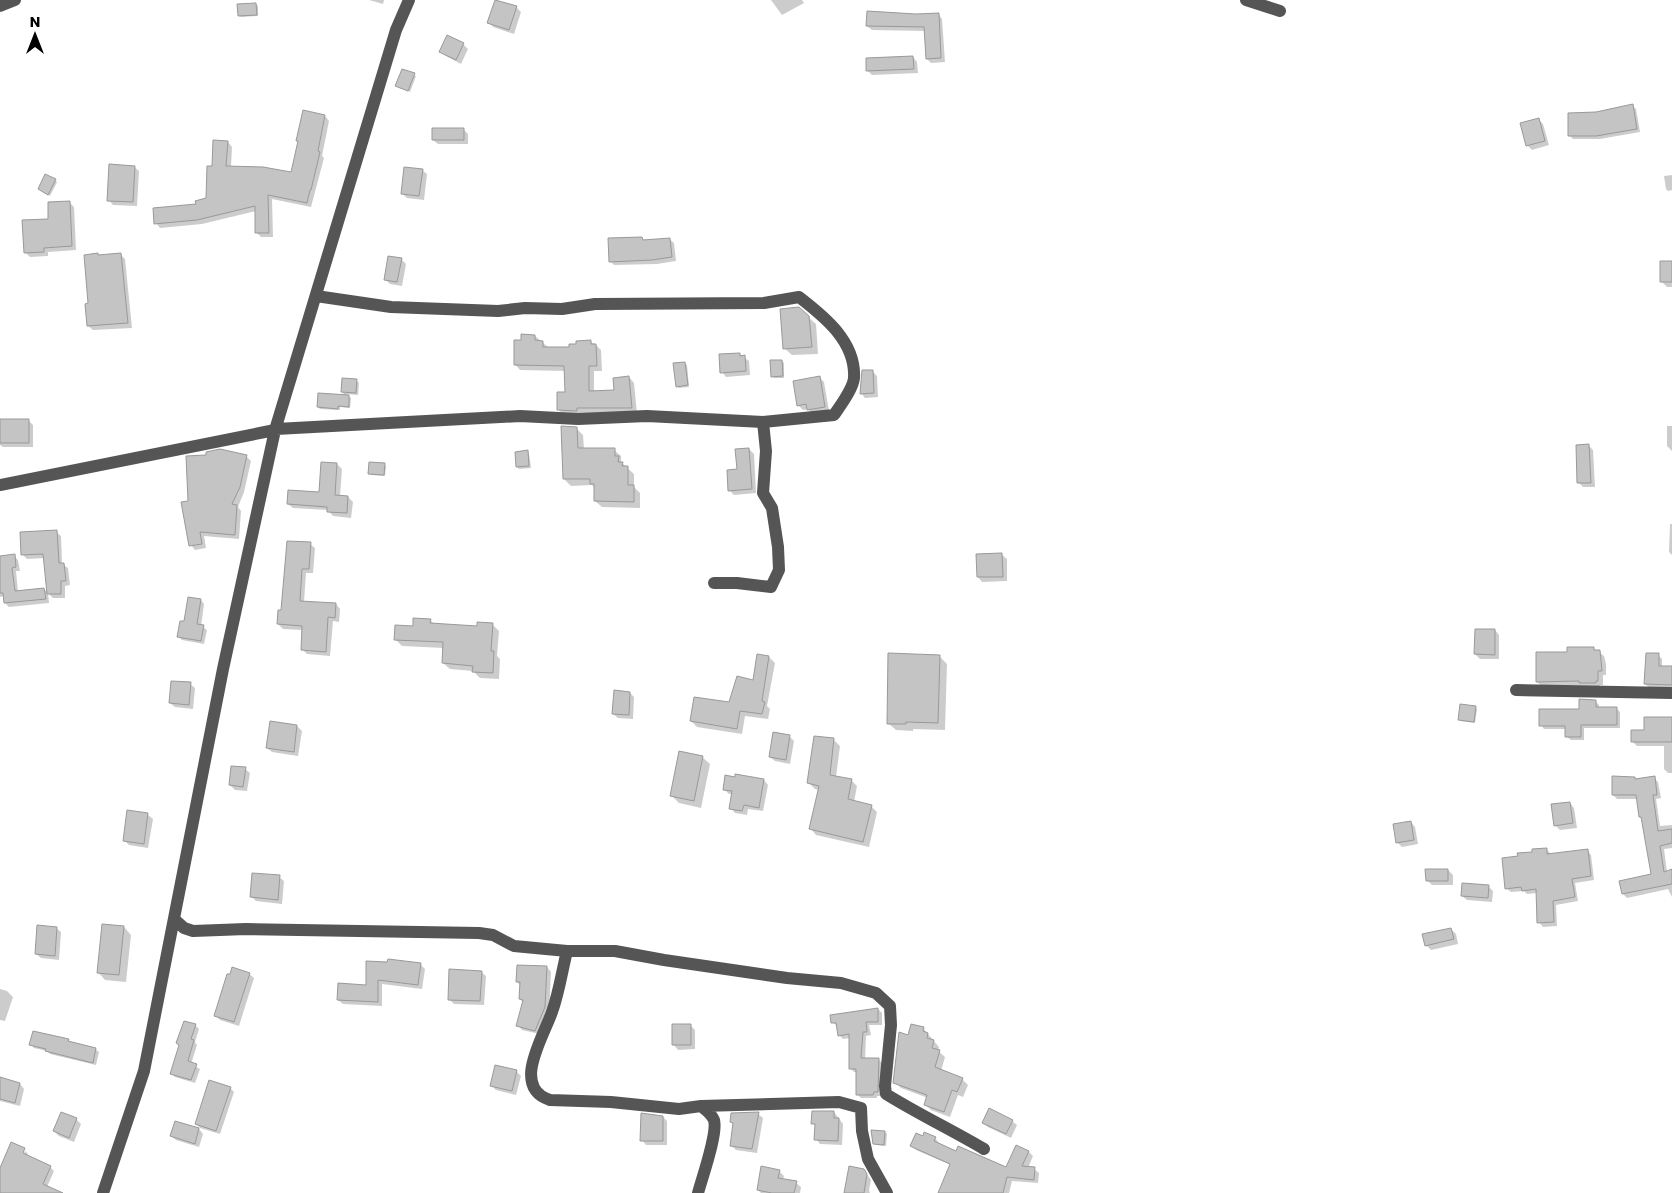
<svg xmlns="http://www.w3.org/2000/svg" width="1672" height="1193" font-family="Poppins,sans-serif">
  <rect width="100%" height="100%" fill="#fff"/>
  <path fill="#0003" d="M 369,0 L 384,0 L 383,4 Z
    M 496,0 L 516,7 L 521,12 L 514,34 L 493,27 L 489,22 Z
    M 771,0 L 802,0 L 804,3 L 782,15 Z
    M 256,4 L 258,6 L 258,16 L 241,17 L 239,15 Z
    M 938,14 L 942,19 L 945,62 L 931,63 L 927,59 L 926,31 L 872,30 L 867,26 L 916,16 Z
    M 448,37 L 463,44 L 468,49 L 461,64 L 446,56 L 441,51 Z
    M 913,57 L 917,62 L 918,73 L 872,75 L 867,70 Z
    M 414,75 L 416,76 L 410,92 L 399,87 Z
    M 1632,106 L 1636,109 L 1640,132 L 1600,139 L 1573,139 L 1569,135 L 1596,113 Z
    M 325,116 L 329,121 L 322,156 L 324,158 L 311,207 L 272,199 L 273,237 L 261,237 L 257,233 L 256,211 L 202,224 L 160,228 L 156,223 L 207,199 L 213,167 L 228,142 L 232,147 L 231,167 L 292,173 Z
    M 1538,119 L 1543,124 L 1549,145 L 1532,150 L 1528,146 L 1521,124 Z
    M 464,130 L 468,134 L 468,144 L 438,144 L 433,140 Z
    M 134,167 L 139,171 L 137,206 L 113,205 L 109,200 Z
    M 422,170 L 427,174 L 424,200 L 407,198 L 402,193 Z
    M 1672,175 L 1672,190 L 1668,191 L 1666,189 L 1664,176 Z
    M 55,180 L 57,182 L 50,196 L 39,189 Z
    M 69,202 L 74,207 L 76,250 L 48,252 L 48,256 L 30,257 L 25,252 Z
    M 642,238 L 645,241 L 669,239 L 674,243 L 676,261 L 657,264 L 614,265 L 610,261 Z
    M 120,254 L 125,259 L 132,328 L 93,330 L 88,326 L 90,305 L 99,256 Z
    M 401,259 L 406,264 L 402,286 L 390,284 L 385,279 Z
    M 1672,263 L 1672,287 L 1667,287 L 1661,281 Z
    M 808,317 L 816,324 L 818,354 L 792,355 L 784,348 Z
    M 535,336 L 549,348 L 571,349 L 591,342 L 596,345 L 601,350 L 602,371 L 594,371 L 594,392 L 616,391 L 629,377 L 634,383 L 637,414 L 564,415 L 558,409 L 566,393 L 566,371 L 520,370 L 515,364 L 522,341 Z
    M 739,354 L 749,361 L 750,375 L 726,377 L 722,372 Z
    M 782,361 L 784,363 L 784,378 L 774,378 L 772,376 Z
    M 685,363 L 687,365 L 689,387 L 679,388 L 677,386 Z
    M 872,371 L 877,376 L 878,397 L 865,398 L 861,393 Z
    M 819,377 L 824,382 L 829,411 L 813,414 L 808,409 L 803,410 L 798,405 Z
    M 357,381 L 359,383 L 358,395 L 346,394 L 351,398 L 350,408 L 340,407 L 340,410 L 320,409 L 318,407 L 346,396 L 342,392 Z
    M 0,420 L 28,420 L 33,425 L 33,447 L 3,447 L 0,445 Z
    M 1667,426 L 1672,426 L 1672,451 L 1667,446 Z
    M 576,428 L 583,435 L 584,449 L 614,450 L 621,456 L 621,461 L 625,466 L 634,474 L 634,487 L 640,493 L 640,508 L 602,507 L 595,501 L 595,488 L 592,485 L 571,486 L 564,479 Z
    M 1589,446 L 1593,450 L 1595,487 L 1583,487 L 1579,483 Z
    M 749,449 L 754,454 L 756,493 L 734,495 L 729,490 Z
    M 527,452 L 529,454 L 531,468 L 519,469 L 517,467 Z
    M 246,456 L 251,461 L 244,492 L 238,507 L 241,511 L 239,539 L 204,536 L 206,548 L 195,550 L 191,545 L 189,502 Z
    M 337,464 L 342,469 L 340,496 L 348,497 L 353,502 L 351,518 L 333,516 L 328,510 L 293,508 L 288,504 L 320,493 Z
    M 384,464 L 386,466 L 385,476 L 371,475 L 369,473 Z
    M 1670,524 L 1672,524 L 1672,555 L 1669,552 Z
    M 56,532 L 61,536 L 62,564 L 68,568 L 70,585 L 65,586 L 65,598 L 53,598 L 48,593 L 49,603 L 9,607 L 5,603 L 4,596 L 0,597 L 0,557 L 14,556 L 18,560 L 20,571 L 16,571 L 18,592 L 44,589 L 48,593 L 45,558 L 27,559 L 23,555 Z
    M 310,544 L 315,548 L 313,573 L 306,573 L 304,602 L 336,604 L 340,609 L 339,622 L 333,621 L 330,656 L 307,654 L 302,649 L 303,630 L 283,629 L 278,624 L 282,611 Z
    M 1002,555 L 1007,559 L 1007,581 L 982,582 L 978,577 Z
    M 201,600 L 204,604 L 201,626 L 207,630 L 204,644 L 182,640 L 178,636 Z
    M 430,620 L 435,625 L 478,627 L 493,625 L 499,631 L 497,656 L 500,659 L 499,679 L 480,678 L 473,671 L 450,669 L 443,663 L 444,648 L 402,646 L 395,639 L 414,627 Z
    M 1495,630 L 1499,635 L 1499,659 L 1480,659 L 1475,654 Z
    M 1593,648 L 1604,656 L 1606,664 L 1606,675 L 1603,675 L 1603,685 L 1600,685 L 1600,688 L 1542,686 L 1537,682 L 1568,654 Z
    M 1658,655 L 1662,659 L 1662,667 L 1672,667 L 1672,689 L 1650,688 L 1645,684 Z
    M 939,656 L 947,664 L 945,730 L 913,729 L 913,731 L 896,730 L 888,723 Z
    M 769,657 L 775,663 L 767,706 L 770,709 L 768,719 L 745,716 L 742,734 L 697,727 L 691,721 L 730,704 L 754,681 Z
    M 190,684 L 195,688 L 193,709 L 175,707 L 170,703 Z
    M 630,693 L 634,697 L 633,719 L 618,718 L 613,714 Z
    M 1595,701 L 1599,705 L 1599,709 L 1617,709 L 1620,712 L 1620,728 L 1584,728 L 1584,740 L 1571,740 L 1567,737 L 1567,729 L 1544,729 L 1541,725 L 1580,711 Z
    M 1475,707 L 1477,709 L 1475,723 L 1461,721 L 1459,719 Z
    M 1672,718 L 1672,773 L 1668,773 L 1664,769 L 1664,746 L 1637,746 L 1632,741 L 1645,731 Z
    M 271,723 L 297,726 L 302,731 L 298,756 L 272,752 L 267,748 Z
    M 789,736 L 794,741 L 790,764 L 775,761 L 770,757 Z
    M 834,740 L 840,746 L 836,777 L 851,780 L 857,786 L 854,802 L 871,806 L 877,812 L 869,847 L 816,835 L 810,828 L 819,790 L 815,789 L 809,783 Z
    M 702,757 L 710,764 L 701,808 L 679,803 L 672,796 Z
    M 245,769 L 250,773 L 247,791 L 235,790 L 230,785 Z
    M 1654,778 L 1658,782 L 1661,798 L 1656,799 L 1660,826 L 1672,825 L 1672,848 L 1664,849 L 1667,872 L 1672,871 L 1672,897 L 1668,889 L 1627,898 L 1623,894 L 1653,875 L 1643,820 L 1640,817 L 1637,799 L 1617,799 L 1613,795 L 1636,780 Z
    M 764,780 L 768,785 L 763,811 L 748,809 L 747,815 L 735,813 L 731,808 L 733,794 L 729,794 L 724,789 Z
    M 1570,803 L 1574,808 L 1577,828 L 1560,830 L 1555,825 Z
    M 129,812 L 148,815 L 153,819 L 148,848 L 129,845 L 124,840 Z
    M 1411,822 L 1415,827 L 1418,844 L 1402,847 L 1397,842 Z
    M 1546,849 L 1551,854 L 1587,850 L 1591,855 L 1594,880 L 1575,883 L 1578,901 L 1556,905 L 1557,926 L 1543,927 L 1539,922 L 1537,893 L 1527,894 L 1524,891 L 1511,892 L 1506,888 L 1519,858 Z
    M 1448,870 L 1453,875 L 1453,885 L 1432,885 L 1427,880 Z
    M 279,877 L 284,881 L 282,904 L 256,901 L 251,896 Z
    M 1488,886 L 1493,891 L 1492,902 L 1467,900 L 1462,896 Z
    M 124,927 L 131,935 L 126,982 L 105,980 L 98,972 Z
    M 56,928 L 61,932 L 59,960 L 41,958 L 36,954 Z
    M 1451,929 L 1456,934 L 1458,944 L 1431,950 L 1426,945 Z
    M 367,962 L 420,964 L 425,969 L 422,989 L 382,984 L 382,1006 L 343,1004 L 338,1000 L 367,986 Z
    M 547,967 L 551,972 L 549,1012 L 540,1034 L 522,1030 L 518,1025 L 523,1002 L 520,999 L 521,986 L 517,982 Z
    M 481,972 L 486,976 L 484,1005 L 454,1004 L 449,999 Z
    M 249,974 L 254,978 L 239,1026 L 220,1020 L 215,1015 Z
    M 0,989 L 7,991 L 13,997 L 5,1021 L 0,1020 Z
    M 878,1009 L 882,1013 L 882,1025 L 869,1025 L 871,1035 L 866,1036 L 865,1060 L 879,1060 L 883,1064 L 881,1096 L 877,1096 L 877,1098 L 861,1098 L 857,1094 L 857,1072 L 854,1072 L 850,1068 L 850,1038 L 843,1039 L 839,1035 L 838,1026 L 832,1022 Z
    M 195,1025 L 199,1029 L 195,1042 L 197,1045 L 191,1064 L 200,1069 L 195,1083 L 175,1077 L 171,1073 Z
    M 690,1025 L 695,1030 L 695,1049 L 678,1050 L 674,1045 Z
    M 923,1028 L 939,1047 L 938,1051 L 945,1057 L 941,1071 L 962,1079 L 968,1085 L 963,1097 L 958,1095 L 950,1117 L 931,1110 L 925,1104 L 928,1098 L 901,1088 L 895,1082 L 909,1036 Z
    M 68,1040 L 72,1043 L 95,1049 L 99,1052 L 96,1065 L 50,1054 L 47,1051 L 34,1048 L 31,1044 Z
    M 516,1071 L 521,1076 L 516,1095 L 496,1090 L 491,1085 Z
    M 2,1079 L 20,1084 L 24,1089 L 20,1106 L 0,1101 L 0,1085 Z
    M 230,1088 L 234,1092 L 220,1134 L 200,1128 L 196,1124 Z
    M 834,1112 L 843,1124 L 842,1145 L 820,1144 L 816,1139 L 816,1127 L 813,1123 Z
    M 758,1114 L 763,1118 L 757,1153 L 736,1150 L 731,1145 L 734,1125 L 731,1122 Z
    M 663,1117 L 667,1121 L 667,1145 L 646,1145 L 642,1140 Z
    M 76,1119 L 81,1124 L 74,1142 L 59,1136 L 54,1131 Z
    M 1012,1121 L 1017,1125 L 1011,1138 L 988,1127 L 983,1122 Z
    M 176,1122 L 199,1129 L 203,1134 L 199,1147 L 176,1140 L 171,1136 Z
    M 885,1132 L 887,1134 L 886,1146 L 876,1145 L 874,1143 Z
    M 935,1138 L 939,1143 L 939,1145 L 956,1153 L 1007,1168 L 1029,1152 L 1033,1156 L 1028,1168 L 1034,1169 L 1039,1173 L 1038,1183 L 1012,1181 L 1009,1193 L 939,1193 L 951,1165 L 916,1150 L 912,1146 Z
    M 11,1144 L 24,1150 L 23,1150 L 22,1159 L 25,1151 L 28,1154 L 27,1156 L 50,1167 L 54,1171 L 47,1187 L 56,1193 L 0,1193 L 0,1171 Z
    M 864,1170 L 871,1180 L 869,1190 L 870,1193 L 846,1193 Z
    M 779,1171 L 784,1176 L 783,1180 L 796,1183 L 801,1187 L 800,1193 L 761,1193 L 758,1190 Z"/>
  <path fill="#c4c4c4" stroke="#999" d="M 495,0 L 517,6 L 509,30 L 487,23 Z
    M 256,3 L 257,15 L 238,16 L 237,4 Z
    M 867,11 L 916,14 L 939,13 L 941,58 L 926,59 L 924,27 L 866,26 Z
    M 447,35 L 464,43 L 456,60 L 439,52 Z
    M 913,56 L 914,69 L 866,71 L 866,58 Z
    M 402,69 L 415,73 L 408,91 L 395,86 Z
    M 1633,104 L 1637,129 L 1596,136 L 1568,136 L 1568,113 L 1596,112 Z
    M 303,110 L 325,115 L 318,151 L 320,152 L 311,190 L 310,190 L 307,203 L 268,195 L 269,233 L 255,233 L 255,206 L 197,220 L 154,224 L 153,208 L 196,204 L 195,201 L 206,198 L 207,166 L 212,166 L 213,140 L 228,141 L 226,166 L 263,167 L 291,172 L 298,141 L 296,141 Z
    M 1539,118 L 1545,141 L 1526,146 L 1520,123 Z
    M 432,128 L 464,128 L 464,140 L 432,140 Z
    M 109,164 L 135,166 L 133,202 L 107,201 Z
    M 404,167 L 423,169 L 419,196 L 401,194 Z
    M 45,174 L 56,179 L 48,195 L 38,189 Z
    M 70,201 L 72,246 L 44,248 L 44,252 L 24,253 L 22,220 L 48,219 L 48,202 Z
    M 642,237 L 643,240 L 670,238 L 672,257 L 652,260 L 609,262 L 608,238 Z
    M 98,253 L 98,255 L 121,253 L 128,323 L 87,326 L 85,304 L 88,303 L 84,255 Z
    M 388,256 L 402,258 L 397,282 L 384,280 Z
    M 1660,261 L 1672,261 L 1672,282 L 1660,282 Z
    M 799,307 L 809,316 L 812,347 L 783,349 L 780,309 Z
    M 521,334 L 535,335 L 535,340 L 543,341 L 543,347 L 569,347 L 569,344 L 576,344 L 576,341 L 591,340 L 591,344 L 596,344 L 597,366 L 589,366 L 589,391 L 614,390 L 613,378 L 629,376 L 632,408 L 577,408 L 577,411 L 557,410 L 557,392 L 565,392 L 564,366 L 514,365 L 514,340 L 521,340 Z
    M 740,353 L 740,356 L 745,355 L 746,371 L 720,373 L 719,354 Z
    M 770,360 L 782,360 L 783,376 L 771,377 Z
    M 685,362 L 688,385 L 676,387 L 673,363 Z
    M 862,370 L 873,370 L 874,393 L 860,394 Z
    M 820,376 L 825,407 L 807,410 L 806,404 L 797,406 L 793,381 Z
    M 342,378 L 357,379 L 356,393 L 341,392 Z
    M 318,393 L 349,395 L 349,407 L 338,406 L 338,409 L 317,407 Z
    M 0,419 L 29,419 L 29,443 L 0,443 Z
    M 561,426 L 577,427 L 578,448 L 615,448 L 615,456 L 619,456 L 618,462 L 623,462 L 622,466 L 628,466 L 628,485 L 634,485 L 634,502 L 594,501 L 594,484 L 590,484 L 590,479 L 563,479 Z
    M 1589,444 L 1591,483 L 1577,483 L 1576,445 Z
    M 749,448 L 752,489 L 728,491 L 727,470 L 737,469 L 735,449 Z
    M 220,449 L 247,455 L 240,487 L 232,504 L 237,505 L 235,535 L 200,532 L 202,544 L 189,546 L 181,502 L 188,501 L 186,456 L 206,455 L 206,452 Z
    M 528,450 L 529,466 L 516,467 L 515,452 Z
    M 321,462 L 337,463 L 335,495 L 348,496 L 347,513 L 327,512 L 327,507 L 287,504 L 288,490 L 319,492 Z
    M 369,462 L 385,463 L 384,475 L 368,474 Z
    M 57,530 L 59,563 L 64,563 L 66,581 L 61,581 L 61,594 L 47,594 L 43,554 L 21,555 L 20,532 Z
    M 287,541 L 311,542 L 309,569 L 302,569 L 300,601 L 336,603 L 335,618 L 328,617 L 326,652 L 301,650 L 302,626 L 277,624 L 278,610 L 281,610 Z
    M 1002,553 L 1003,577 L 977,577 L 976,554 Z
    M 15,554 L 16,567 L 12,568 L 15,591 L 44,588 L 46,599 L 4,603 L 3,593 L 0,593 L 0,556 Z
    M 188,597 L 201,599 L 197,624 L 204,625 L 201,641 L 177,637 L 180,621 L 184,621 Z
    M 413,618 L 431,619 L 430,623 L 477,626 L 477,622 L 493,623 L 491,651 L 494,651 L 493,673 L 472,672 L 473,666 L 442,663 L 443,642 L 394,640 L 395,625 L 413,626 Z
    M 1475,629 L 1495,629 L 1495,655 L 1474,654 Z
    M 1567,647 L 1594,647 L 1594,650 L 1600,650 L 1602,671 L 1598,671 L 1598,681 L 1596,681 L 1596,683 L 1579,683 L 1579,681 L 1536,682 L 1536,652 L 1567,652 Z
    M 888,653 L 940,655 L 938,723 L 906,722 L 906,724 L 887,724 Z
    M 1646,653 L 1659,653 L 1659,666 L 1672,666 L 1672,685 L 1644,684 Z
    M 757,654 L 769,656 L 762,701 L 765,702 L 762,714 L 740,711 L 737,729 L 690,721 L 694,697 L 729,702 L 737,676 L 753,680 Z
    M 171,681 L 191,682 L 189,705 L 169,703 Z
    M 614,690 L 630,692 L 629,715 L 612,714 Z
    M 1579,699 L 1596,700 L 1596,707 L 1617,707 L 1617,725 L 1581,725 L 1581,737 L 1565,737 L 1565,726 L 1539,726 L 1539,709 L 1579,709 Z
    M 1460,704 L 1476,706 L 1474,722 L 1458,720 Z
    M 1644,717 L 1672,717 L 1672,742 L 1631,742 L 1631,730 L 1644,730 Z
    M 270,721 L 297,725 L 294,752 L 266,748 Z
    M 773,732 L 790,735 L 786,760 L 769,757 Z
    M 814,736 L 834,738 L 830,775 L 852,779 L 848,799 L 872,805 L 863,842 L 809,829 L 819,786 L 807,783 Z
    M 679,751 L 703,756 L 694,801 L 670,796 Z
    M 231,766 L 246,767 L 243,787 L 229,785 Z
    M 735,774 L 764,779 L 759,808 L 744,805 L 742,811 L 729,809 L 732,791 L 723,790 L 725,775 L 735,777 Z
    M 1612,776 L 1635,777 L 1635,779 L 1655,776 L 1657,795 L 1653,795 L 1658,831 L 1672,829 L 1672,843 L 1660,846 L 1664,872 L 1672,869 L 1672,884 L 1622,894 L 1619,881 L 1651,874 L 1641,817 L 1639,817 L 1636,795 L 1612,795 Z
    M 1570,802 L 1573,823 L 1554,826 L 1551,804 Z
    M 127,810 L 148,813 L 144,844 L 123,841 Z
    M 1411,821 L 1414,840 L 1396,843 L 1393,824 Z
    M 1547,848 L 1547,854 L 1588,849 L 1591,876 L 1572,879 L 1575,897 L 1553,901 L 1554,922 L 1537,923 L 1536,889 L 1522,891 L 1521,887 L 1505,889 L 1502,858 L 1518,856 L 1517,853 L 1532,852 L 1532,849 Z
    M 1425,869 L 1448,869 L 1448,881 L 1426,881 Z
    M 252,873 L 280,875 L 278,900 L 250,897 Z
    M 1462,883 L 1489,885 L 1488,898 L 1461,896 Z
    M 102,924 L 124,926 L 119,975 L 97,973 Z
    M 37,925 L 57,927 L 55,956 L 35,954 Z
    M 1451,928 L 1454,939 L 1425,946 L 1422,934 Z
    M 388,959 L 421,963 L 418,985 L 378,980 L 378,1002 L 337,1000 L 338,983 L 366,985 L 366,961 L 387,962 Z
    M 517,965 L 547,966 L 545,1007 L 535,1031 L 516,1026 L 523,1000 L 519,999 L 520,982 L 516,982 Z
    M 232,967 L 250,973 L 234,1022 L 214,1016 L 227,974 L 230,974 Z
    M 449,969 L 482,971 L 480,1001 L 448,1000 Z
    M 878,1008 L 878,1022 L 866,1022 L 867,1032 L 863,1032 L 861,1058 L 879,1058 L 878,1092 L 874,1092 L 873,1095 L 856,1095 L 856,1069 L 849,1069 L 849,1034 L 838,1036 L 836,1023 L 831,1023 L 830,1015 Z
    M 184,1021 L 196,1024 L 191,1039 L 194,1040 L 188,1061 L 197,1064 L 191,1080 L 170,1074 L 179,1045 L 176,1043 Z
    M 672,1024 L 691,1024 L 691,1045 L 672,1045 Z
    M 911,1024 L 924,1027 L 923,1031 L 928,1033 L 927,1038 L 934,1040 L 932,1048 L 940,1050 L 935,1067 L 963,1078 L 957,1092 L 952,1090 L 944,1112 L 924,1105 L 927,1095 L 893,1083 L 899,1032 L 908,1035 Z
    M 33,1031 L 69,1039 L 68,1041 L 96,1048 L 93,1063 L 45,1051 L 46,1049 L 29,1045 Z
    M 495,1065 L 517,1070 L 512,1091 L 490,1086 Z
    M 0,1077 L 20,1083 L 15,1103 L 0,1099 Z
    M 209,1080 L 231,1087 L 216,1131 L 195,1124 Z
    M 989,1108 L 1013,1120 L 1006,1134 L 982,1123 Z
    M 812,1111 L 834,1111 L 834,1118 L 839,1118 L 838,1141 L 814,1140 L 815,1124 L 811,1124 Z
    M 61,1112 L 77,1118 L 69,1138 L 53,1131 Z
    M 759,1112 L 752,1149 L 730,1146 L 733,1123 L 730,1122 L 731,1113 Z
    M 641,1113 L 663,1116 L 663,1141 L 640,1141 Z
    M 175,1121 L 199,1128 L 195,1144 L 170,1136 Z
    M 871,1130 L 885,1131 L 884,1145 L 873,1144 Z
    M 924,1132 L 936,1137 L 934,1141 L 956,1151 L 958,1146 L 1006,1167 L 1016,1145 L 1029,1151 L 1022,1166 L 1035,1167 L 1034,1180 L 1007,1177 L 1003,1193 L 938,1193 L 950,1164 L 910,1146 L 916,1133 L 923,1136 Z
    M 11,1142 L 25,1148 L 23,1153 L 51,1166 L 43,1184 L 63,1193 L 0,1193 L 0,1168 Z
    M 761,1166 L 780,1170 L 778,1178 L 797,1181 L 794,1193 L 772,1193 L 757,1190 Z
    M 849,1166 L 864,1169 L 867,1174 L 864,1193 L 844,1193 Z"/>
  <g fill="none" stroke-linecap="round" stroke-linejoin="round">
    <path stroke="#555" stroke-width="12" d="M 1246,0 L 1280,11
      M 0,6 L 15,0
      M 316,296 L 391,307 L 498,311 L 525,308 L 562,309 L 595,304 L 764,303 L 799,297 C 825,317 856,342 854,378 C 853,389 840,406 834,415 L 763,422
      M 276,429 L 520,416 L 578,419 L 647,416 L 763,422 L 766,451 L 763,493 L 772,508 L 778,547 L 779,570 L 771,587 L 737,583 L 714,583
      M 0,485 L 275,430
      M 1516,690 L 1672,693
      M 174,919 L 184,928 L 193,931 L 246,929 L 479,933 L 493,935 L 514,946 L 567,951 L 615,951 L 664,960 L 787,978 L 841,983 L 876,993 L 890,1006 L 891,1025 L 885,1086 L 886,1094 C 918,1114 952,1130 984,1149
      M 567,951 C 562,971 559,993 552,1012 C 543,1038 511,1087 550,1100 L 611,1102 L 679,1109 L 701,1106 C 707,1111 711,1113 714,1120 C 718,1133 702,1178 698,1193
      M 701,1106 L 839,1102 L 861,1108 L 862,1131 L 868,1159 L 887,1193
      M 103,1193 L 144,1071 L 223,669 L 275,430 L 396,30 L 409,0"/>
  </g>
  <g transform="translate(35 35)" stroke="#ffffff" stroke-width="4" paint-order="stroke">
  <path d="M0-4L9 19L0 12L-9 19Z" fill="#000000"/>
  <text y="-8" font-size="14" font-weight="bold" text-anchor="middle" fill="#000000">N</text>
  </g>
</svg>
